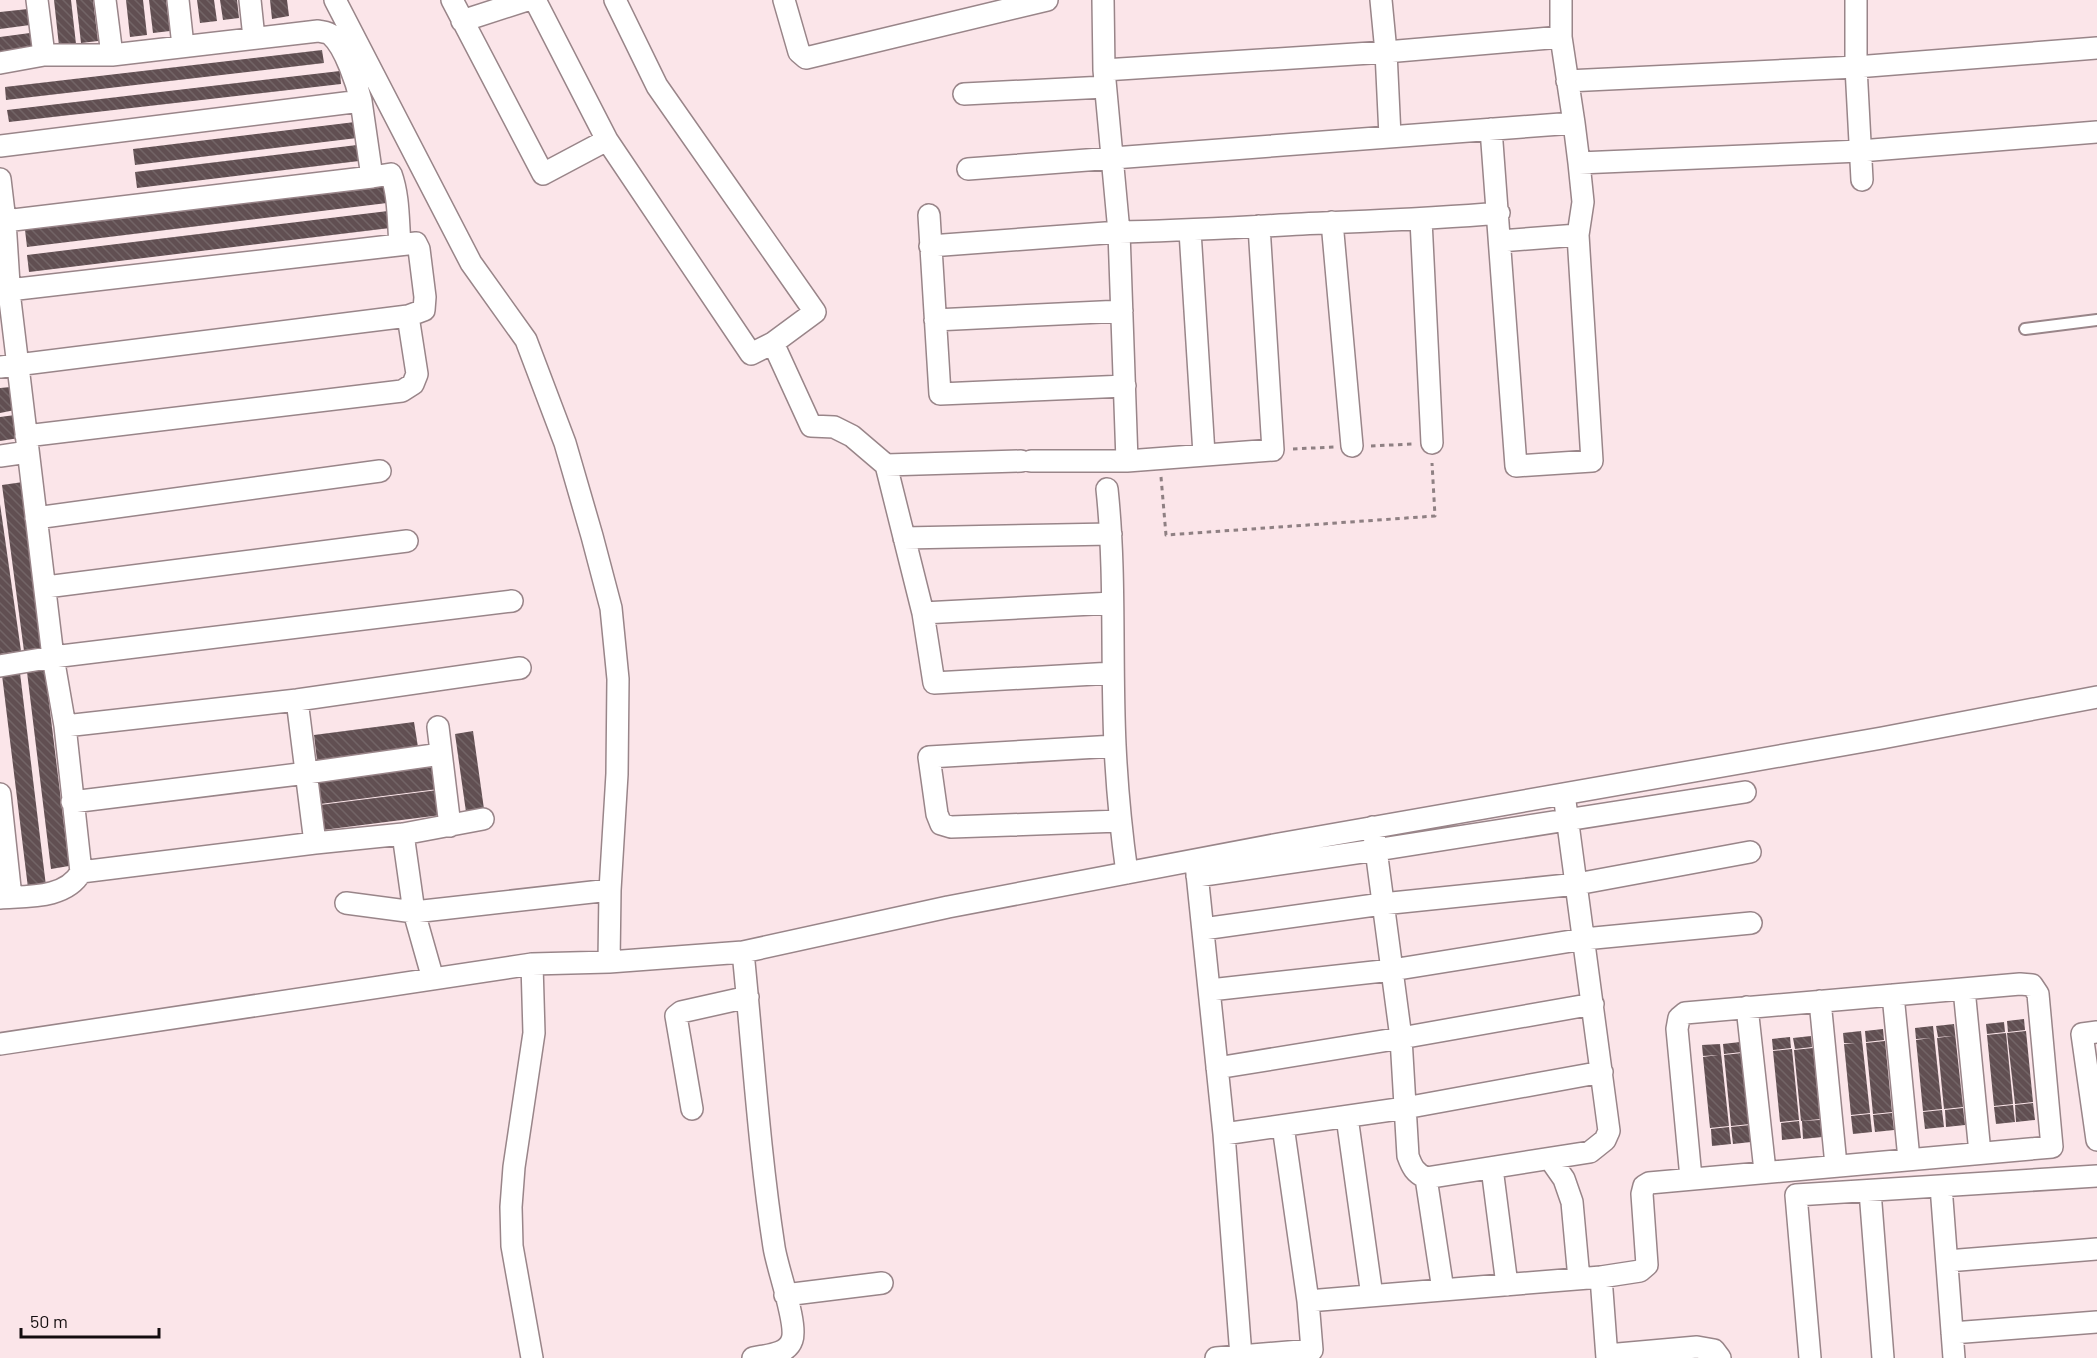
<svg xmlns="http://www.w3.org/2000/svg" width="2097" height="1358" font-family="Barlow,sans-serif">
  <defs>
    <pattern id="building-back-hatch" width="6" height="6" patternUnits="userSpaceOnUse" patternTransform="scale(1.5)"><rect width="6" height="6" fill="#614f52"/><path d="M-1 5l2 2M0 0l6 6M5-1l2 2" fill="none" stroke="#726466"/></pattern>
  </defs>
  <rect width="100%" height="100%" fill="#fbe5e9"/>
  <path fill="url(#building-back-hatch)" d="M 54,0 L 71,0 L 76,44 L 59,46 Z
    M 76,0 L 93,0 L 98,41 L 81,43 Z
    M 126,0 L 143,0 L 147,35 L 130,37 Z
    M 149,0 L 166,0 L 170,31 L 153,33 Z
    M 197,0 L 214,0 L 217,21 L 200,23 Z
    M 220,0 L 237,0 L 239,18 L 223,20 Z
    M 270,0 L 287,0 L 289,16 L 272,19 Z
    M 28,9 L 30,25 L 0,29 L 0,12 Z
    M 30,33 L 32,50 L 0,54 L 0,37 Z
    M 322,50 L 324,63 L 6,100 L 5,87 Z
    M 340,71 L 341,84 L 9,122 L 7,110 Z
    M 355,122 L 357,138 L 135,165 L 133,149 Z
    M 357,145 L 359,161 L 137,188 L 135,172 Z
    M 385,186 L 387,203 L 27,247 L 25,230 Z
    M 388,211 L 390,228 L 29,272 L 27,255 Z
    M 11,387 L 15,410 L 0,413 L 0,388 Z
    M 15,415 L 19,438 L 0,441 L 0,417 Z
    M 23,482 L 46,648 L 24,651 L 2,485 Z
    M 0,504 L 21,651 L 0,654 Z
    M 45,670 L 69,866 L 51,869 L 27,672 Z
    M 20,673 L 46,886 L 28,888 L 2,675 Z
    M 414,722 L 418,747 L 317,760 L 314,735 Z
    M 473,731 L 484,809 L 466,812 L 455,734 Z
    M 435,764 L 438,789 L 320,804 L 317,779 Z
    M 438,790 L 441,815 L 323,830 L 320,805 Z
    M 2024,1019 L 2025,1030 L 2008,1032 L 2007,1021 Z
    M 2004,1022 L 2005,1032 L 1987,1034 L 1986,1024 Z
    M 1954,1024 L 1963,1107 L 1944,1109 L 1937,1038 L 1952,1036 L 1938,1037 L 1936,1026 Z
    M 1933,1026 L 1942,1109 L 1923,1111 L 1916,1040 L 1931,1038 L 1916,1039 L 1915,1028 Z
    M 1883,1029 L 1884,1040 L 1866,1042 L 1865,1031 Z
    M 1861,1031 L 1870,1113 L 1851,1115 L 1844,1044 L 1855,1043 L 1844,1043 L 1843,1033 Z
    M 2026,1031 L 2033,1102 L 2015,1104 L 2007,1033 Z
    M 2006,1033 L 2013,1104 L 1994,1106 L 1987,1035 Z
    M 1811,1036 L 1812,1047 L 1795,1049 L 1793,1038 Z
    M 1790,1037 L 1791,1048 L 1773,1050 L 1772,1039 Z
    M 1885,1041 L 1892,1112 L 1873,1114 L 1866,1043 Z
    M 1740,1042 L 1742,1052 L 1724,1054 L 1723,1044 Z
    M 1720,1044 L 1729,1126 L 1710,1128 L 1703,1057 L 1718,1055 L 1703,1056 L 1702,1045 Z
    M 1813,1048 L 1820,1119 L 1801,1121 L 1794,1050 Z
    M 1792,1049 L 1799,1120 L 1780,1122 L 1773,1051 Z
    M 1742,1053 L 1750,1124 L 1731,1126 L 1724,1055 Z
    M 2033,1103 L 2035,1120 L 2016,1122 L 2015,1105 Z
    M 2013,1105 L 2015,1122 L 1996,1124 L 1994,1107 Z
    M 1963,1108 L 1965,1125 L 1946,1127 L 1945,1110 Z
    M 1942,1110 L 1944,1127 L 1925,1129 L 1923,1112 Z
    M 1892,1113 L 1894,1130 L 1875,1132 L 1873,1115 Z
    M 1870,1114 L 1872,1132 L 1853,1134 L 1851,1116 Z
    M 1820,1120 L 1822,1137 L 1803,1139 L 1802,1121 Z
    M 1799,1121 L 1801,1138 L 1782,1140 L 1781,1123 Z
    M 1750,1125 L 1751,1142 L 1733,1144 L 1731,1127 Z
    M 1729,1127 L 1731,1144 L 1712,1146 L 1711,1129 Z"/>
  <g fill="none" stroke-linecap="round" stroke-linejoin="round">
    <defs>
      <path id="service" d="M 2025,329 L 2097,320"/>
      <path id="minor" d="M 37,0 L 44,55
        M 105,0 L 112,55
        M 178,0 L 183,46
        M 250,0 L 254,38
        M 335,0 L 471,263 L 526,340 L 565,443 L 592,536 L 611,608 L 618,679 L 617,774 L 610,890 L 609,962
        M 452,0 L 543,174 L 607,140
        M 535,0 L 607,140 L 751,354 L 773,343 L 815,312 L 657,86 L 615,0
        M 784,0 L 799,52 L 806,58 L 1047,0
        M 1103,0 L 1104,70 L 1119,232 C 1180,231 1241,227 1302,224 C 1368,221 1433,219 1499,213
        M 1381,0 L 1386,52 L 1390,136
        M 1856,0 L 1856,67 L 1862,180
        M 462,21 L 527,0
        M 0,63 L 44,55 L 112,55 L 318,31 C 323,32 328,32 331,35 C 345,47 357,84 361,101
        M 1104,70 L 1386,52 L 1561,37
        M 1567,81 L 1856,67 L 2097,48
        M 964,94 L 1105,87
        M 1574,123 L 1579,163 L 1860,151 L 2097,132
        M 1491,129 L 1516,466 L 1592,461 L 1578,235 L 1583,202 L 1579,163
        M 0,146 L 361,101 L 372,177
        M 968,169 L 1574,123 L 1561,37 L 1561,0
        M 0,179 L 5,221 L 10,300 L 53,657 L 65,726 L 81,872 L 315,843 L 403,834 L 483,819
        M 929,215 L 940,394 L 1125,386
        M 1421,220 L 1432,443
        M 5,221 L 372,177 L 391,174 C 399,196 398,221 400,244
        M 1332,222 L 1352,446
        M 1190,231 L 1204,454
        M 1500,241 L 1578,235
        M 930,246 L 1119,232 L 1127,461
        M 935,320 L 1122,311
        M 773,343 L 811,426 L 834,427 L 852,436 L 886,465
        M 0,367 L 408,316 L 424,310 L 425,297 L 419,249 L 416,243 L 9,290
        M 26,436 L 402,391 L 413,384 L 417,374 L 408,316
        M 0,456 L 28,452
        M 1021,461 L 886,465 L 923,613 L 934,683 L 1113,673
        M 1031,461 L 1127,461 L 1273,450 L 1259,226
        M 1107,489 C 1116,574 1111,660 1115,745 C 1117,788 1121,830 1127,873
        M 36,518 L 380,471
        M 904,538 L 1111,534
        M 46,587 L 407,541
        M 923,613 L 1112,603
        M 0,666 L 53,657 L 512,601
        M 297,700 L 315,843
        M 65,726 L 297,700 L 520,668
        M 438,727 L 450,826
        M 1115,746 L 929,757 L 937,814 L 941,824 L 951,827 L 1120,821
        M 0,794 L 11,897
        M 72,802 L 307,773 L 441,754
        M 1373,827 L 1401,1038 L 1408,1156 C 1412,1167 1415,1173 1426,1178 L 1590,1152 L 1605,1140 L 1609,1131 L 1564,794
        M 403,834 L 414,912 L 433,979
        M 1196,864 L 1224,1134 L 1241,1356
        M 1197,876 L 1376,850 L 1745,792
        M 0,898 C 27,896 66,899 81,872
        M 346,903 L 414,912 L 610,890
        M 1203,929 L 1382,904 L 1577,884 L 1750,852
        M 743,952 C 753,1050 759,1150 774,1247 C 777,1268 798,1324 792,1340 C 787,1355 766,1355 753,1358
        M 1964,989 L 1980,1153
        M 1210,990 L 1392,970 L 1584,939 L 1751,923
        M 1893,995 L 1909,1159
        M 1820,1001 L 1836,1165
        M 1747,1007 L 1765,1171
        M 2097,1032 L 2082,1034 L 2097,1140
        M 0,1044 L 532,964 L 609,962 L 743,952 L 948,907 L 1279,844 L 1882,738 L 2097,697
        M 1217,1068 L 1401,1038 L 1593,1004
        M 692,1109 L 676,1016 L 681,1012 L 748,997
        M 1347,1117 L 1372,1296
        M 1283,1126 L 1308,1301
        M 1224,1134 L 1405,1108 L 1602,1072
        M 1550,1159 L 1564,1179 L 1572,1202 L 1579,1279
        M 1492,1168 L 1507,1285
        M 1426,1178 L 1443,1290
        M 1941,1186 L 1954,1358
        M 1870,1191 L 1883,1358
        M 1947,1261 L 2097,1249
        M 1601,1277 L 1640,1271 L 1647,1265 L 1642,1194 L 1644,1186 L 1649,1183 L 2052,1147 L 2038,994 L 2032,985 L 2020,984 L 1685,1013 L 1679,1018 L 1677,1029 L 1691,1178
        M 785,1295 L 882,1283
        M 1952,1333 L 2097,1322
        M 1607,1355 L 1697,1347 L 1714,1350 L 1720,1358
        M 532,1358 L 512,1246 L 511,1207 L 514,1167 L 534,1033 L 532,964
        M 1216,1358 L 1312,1350 L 1308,1301 L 1601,1277 L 1607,1358
        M 1810,1358 L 1796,1195 L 2097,1176"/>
    </defs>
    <use href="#service" stroke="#998589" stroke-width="14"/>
    <use href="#minor" stroke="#998589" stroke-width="24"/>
    <path stroke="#8f8083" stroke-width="3" stroke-dasharray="4.5 4.5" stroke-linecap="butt" d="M 1371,446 L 1412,444
      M 1293,449 L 1334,447
      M 1161,477 L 1166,535 L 1435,516 L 1432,463"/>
    <use href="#service" stroke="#fff" stroke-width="10"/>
    <use href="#minor" stroke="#fff" stroke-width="21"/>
  </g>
  <path d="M21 1328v9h138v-9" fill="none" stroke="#140d0f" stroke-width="3"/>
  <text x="30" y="1328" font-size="18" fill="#140d0f" stroke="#fbe5e9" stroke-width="4.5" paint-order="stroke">50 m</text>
</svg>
